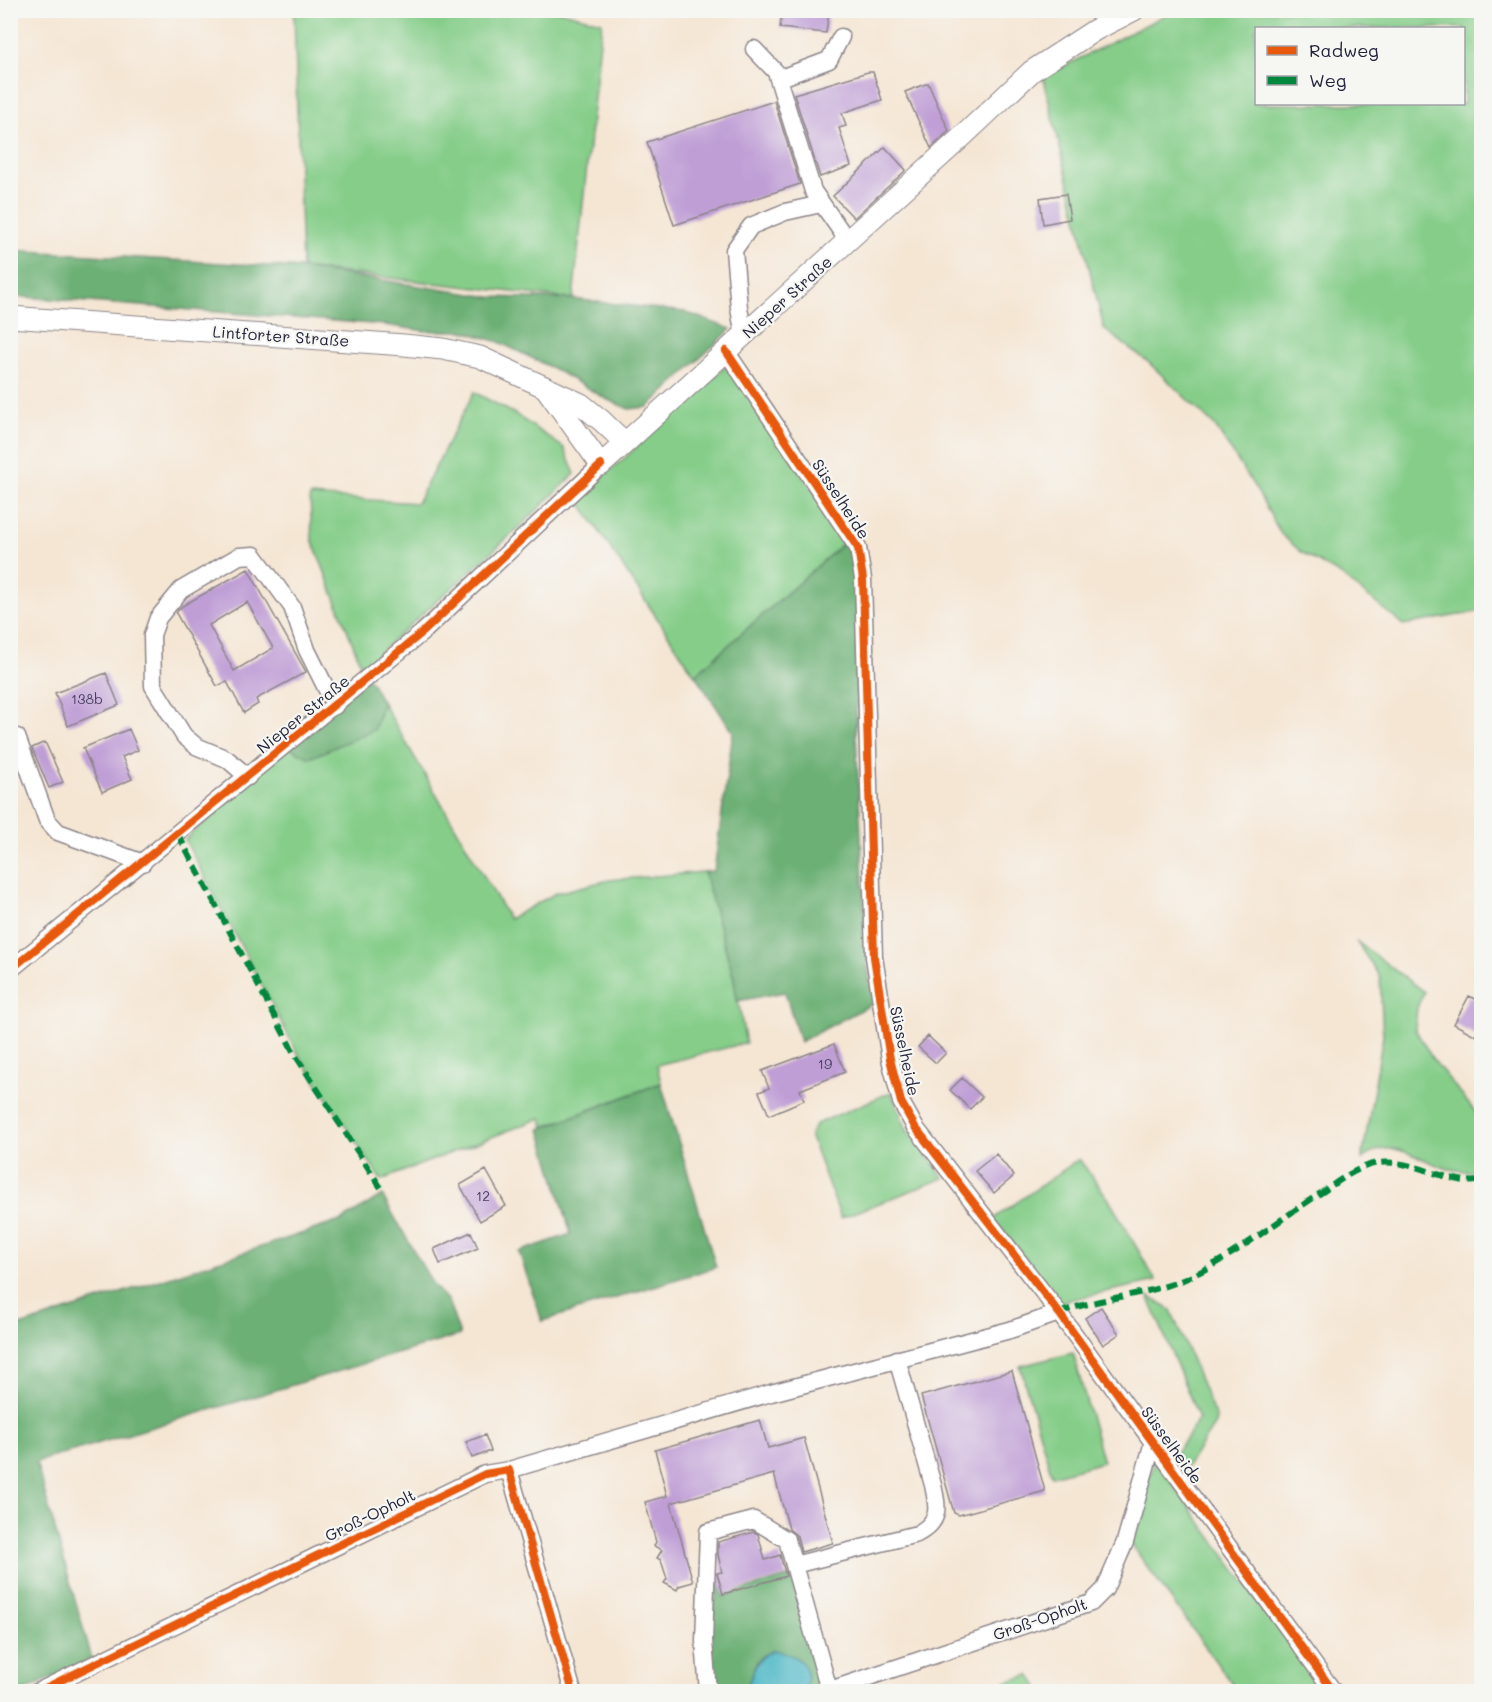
<svg xmlns="http://www.w3.org/2000/svg" width="1492" height="1702" font-family="Mali,sans-serif">
  <rect width="100%" height="100%" fill="#f6f6f2"/>
  <filter id="ink" filterUnits="userSpaceOnUse"><feTurbulence type="fractalNoise" baseFrequency=".0167" numOctaves="2"/><feDisplacementMap in="SourceGraphic" scale="12" xChannelSelector="R" yChannelSelector="G"/><feConvolveMatrix kernelMatrix="1 2 1 2 8 2 1 2 1" color-interpolation-filters="sRGB"/></filter>
  <filter id="wash" filterUnits="userSpaceOnUse"><feTurbulence type="fractalNoise" baseFrequency=".008" numOctaves="4" result="noise"/><feDisplacementMap in="SourceGraphic" scale="24" xChannelSelector="R" yChannelSelector="G"/><feGaussianBlur stdDeviation="1.35" result="paint"/><feColorMatrix in="noise" values="0 0 0 0 0 0 0 0 0 0 0 0 0 0 0 0 0 1.4 0 .05"/><feComposite in="paint" operator="in"/></filter>
  <g filter="url(#wash)">
    <rect width="100%" height="100%" fill="#f5e6d4"/>
    <path fill="#85cd89" stroke="#547862" stroke-width="1.5" fill-rule="evenodd" d="M 559,11 L 602,22 L 573,299 L 302,268 L 294,11 Z
      M 1173,11 L 1481,11 L 1481,611 L 1403,625 L 1341,575 L 1301,552 L 1281,534 L 1256,489 L 1215,426 L 1148,362 L 1104,329 L 1043,77 ZM 1256,28 L 1464,28 L 1464,104 L 1256,104 Z
      M 725,367 L 733,373 L 847,540 L 695,675 L 577,498 L 628,455 Z
      M 474,392 L 515,414 L 564,448 L 575,474 L 512,534 L 362,668 L 312,539 L 310,496 L 417,503 Z
      M 383,703 L 509,919 L 556,893 L 609,880 L 704,872 L 734,979 L 746,1043 L 657,1065 L 661,1083 L 544,1127 L 541,1118 L 381,1180 L 297,1052 L 185,840 L 286,746 L 374,730 Z
      M 1356,941 L 1424,992 L 1417,1008 L 1415,1029 L 1432,1058 L 1481,1119 L 1481,1171 C 1472,1172 1459,1171 1449,1169 C 1418,1161 1392,1134 1362,1159 L 1383,1036 L 1380,977 Z
      M 891,1092 L 907,1130 L 944,1178 L 841,1218 L 810,1135 L 816,1124 Z
      M 1079,1159 L 1108,1198 L 1156,1281 L 1060,1302 L 993,1219 Z
      M 1148,1296 L 1171,1310 L 1216,1418 L 1215,1424 L 1184,1471 L 1173,1457 L 1199,1419 Z
      M 1073,1353 L 1103,1462 L 1052,1476 L 1020,1366 Z
      M 1155,1459 L 1172,1483 L 1324,1691 L 1237,1691 L 1129,1541 Z
      M 1030,1675 L 1041,1691 L 972,1691 Z"/>
    <path fill="#6cb075" stroke="#476958" stroke-width="1.5" d="M 10,250 L 302,268 L 491,297 L 573,299 L 685,312 L 731,329 L 648,407 L 629,409 L 608,400 L 556,370 L 499,342 L 463,331 L 425,331 L 385,325 L 11,296 Z
      M 847,540 L 856,578 L 861,664 L 857,670 L 856,733 L 867,963 L 874,1003 L 800,1042 L 785,992 L 737,1001 L 734,979 L 704,872 L 714,871 L 733,732 L 695,675 Z
      M 369,678 L 383,703 L 374,730 L 310,758 L 286,746 Z
      M 661,1083 L 716,1267 L 542,1321 L 519,1252 L 571,1234 L 540,1129 Z
      M 382,1195 L 434,1286 L 448,1301 L 460,1335 L 36,1462 L 92,1659 L 24,1691 L 11,1691 L 10,1307 L 20,1326 L 343,1220 Z
      M 788,1577 L 793,1579 L 819,1684 L 813,1691 L 797,1691 L 806,1686 L 798,1659 C 784,1651 770,1647 758,1660 C 753,1666 751,1680 747,1687 L 738,1689 L 737,1691 L 714,1692 L 709,1635 L 718,1580 L 723,1596 Z"/>
    <path fill="#4bb7c6" stroke="#366c80" stroke-width="1.5" d="M 774,1650 C 793,1653 813,1664 806,1686 L 797,1691 L 737,1691 L 738,1689 L 747,1687 C 754,1671 756,1656 774,1650 Z"/>
    <g id="blocks">
      <path fill="#bf9ed6" fill-rule="evenodd" d="M 782,10 L 829,10 L 826,33 L 780,28 Z
        M 868,72 L 873,72 L 882,100 L 842,113 L 846,126 L 839,128 L 851,166 L 820,177 L 794,94 Z
        M 928,83 L 949,131 L 931,148 L 905,92 Z
        M 774,101 L 800,184 L 674,225 L 647,142 Z
        M 885,147 L 906,170 L 854,218 L 833,196 Z
        M 1066,194 L 1070,219 L 1043,224 L 1040,198 Z
        M 248,569 L 306,672 L 256,699 L 258,704 L 244,713 L 227,682 L 217,686 L 176,613 L 182,606 ZM 247,602 L 273,648 L 234,671 L 209,625 Z
        M 106,673 L 119,705 L 68,726 L 55,693 Z
        M 129,729 L 138,750 L 122,757 L 132,779 L 102,792 L 83,748 Z
        M 45,742 L 63,782 L 49,788 L 32,748 Z
        M 1469,996 L 1482,1002 L 1482,1039 L 1454,1024 Z
        M 928,1036 L 946,1053 L 936,1063 L 918,1047 Z
        M 834,1044 L 845,1072 L 800,1090 L 804,1100 L 769,1115 L 759,1092 L 769,1088 L 762,1071 Z
        M 962,1078 L 982,1097 L 970,1109 L 950,1090 Z
        M 996,1154 L 1014,1176 L 994,1193 L 975,1171 Z
        M 486,1170 L 506,1206 L 480,1221 L 460,1185 Z
        M 471,1232 L 478,1248 L 440,1264 L 434,1249 Z
        M 1101,1307 L 1119,1334 L 1103,1345 L 1085,1318 Z
        M 1012,1371 L 1045,1491 L 959,1515 L 954,1513 L 921,1396 Z
        M 760,1420 L 768,1448 L 804,1438 L 833,1543 L 801,1552 L 797,1536 L 789,1529 L 774,1474 L 671,1503 L 693,1582 L 679,1586 L 677,1590 L 668,1585 L 664,1583 L 667,1579 L 661,1560 L 657,1558 L 662,1550 L 654,1546 L 656,1542 L 645,1502 L 667,1496 L 655,1450 Z
        M 485,1435 L 491,1451 L 472,1458 L 466,1442 Z
        M 754,1532 L 758,1534 L 765,1560 L 780,1555 L 786,1576 L 723,1594 L 717,1573 L 722,1572 L 718,1555 L 718,1542 Z"/>
    </g>
  </g>
  <g filter="url(#ink)">
    <use href="#blocks" fill-opacity="0" stroke="#8c8488" stroke-width="1.5"/>
    <g fill="none" stroke-linecap="round" stroke-linejoin="round">
      <defs>
        <path id="minor" d="M 754,49 L 776,72 L 813,191 L 848,241
          M 778,79 L 829,60 L 841,37
          M 744,336 L 739,308 L 734,250 L 751,226 L 785,212 L 821,204
          M 726,351 L 858,548 L 863,579 L 874,957 L 890,1059 L 901,1102 L 915,1127 L 1059,1313 L 1334,1692
          M 17,737 L 47,820 L 58,832 L 143,863
          M 248,777 L 227,759 L 196,746 L 184,736 L 153,686 L 152,635 L 158,618 L 181,590 L 239,556 L 254,555 L 292,607 L 307,650 L 335,706
          M 10,970 L 423,632 L 601,465
          M 509,1470 L 771,1393 L 1010,1330 L 1059,1313
          M 794,1565 L 917,1534 C 941,1521 938,1508 933,1485 L 897,1359
          M 37,1692 L 485,1474 L 509,1470 L 573,1692
          M 708,1692 L 704,1641 L 708,1532 L 754,1520 L 787,1540 L 829,1690
          M 824,1692 L 1091,1603 L 1105,1589 L 1125,1542 L 1153,1442"/>
        <path id="major" d="M 10,317 L 404,345 L 443,349 L 480,357 L 581,404 L 602,421 L 625,443
          M 545,387 L 601,465 L 965,134 L 1032,71 L 1095,30 L 1134,10"/>
      </defs>
      <use href="#minor" stroke="#8c8488" stroke-width="19"/>
      <use href="#major" stroke="#8c8488" stroke-width="23"/>
      <use href="#minor" stroke="#fff" stroke-width="16"/>
      <use href="#major" stroke="#fff" stroke-width="21"/>
      <path stroke="#00873e" stroke-width="6" stroke-dasharray="12 6" stroke-linecap="butt" d="M 178,834 L 294,1053 L 383,1191
        M 1059,1313 C 1102,1296 1152,1296 1194,1275 C 1240,1252 1281,1218 1324,1191 C 1337,1182 1352,1171 1367,1166 C 1405,1151 1452,1189 1482,1180"/>
      <defs>
        <path id="cycleway" d="M 726,351 L 858,548 L 863,579 L 874,957 L 890,1059 L 901,1102 L 915,1127 L 1059,1313 L 1334,1692
          M 10,970 L 423,632 L 601,465
          M 37,1692 L 485,1474 L 509,1470 L 573,1692"/>
      </defs>
      <use href="#cycleway" stroke="#f6f6f2" stroke-width="11"/>
      <use href="#cycleway" stroke="#e8590c" stroke-width="8"/>
    </g>
  </g>
  <g text-anchor="middle" stroke-width="4.5" stroke-linejoin="round" paint-order="stroke">
    <g font-size="14" fill="#494162">
      <text x="87" y="704">138b</text>
      <text x="825" y="1069">19</text>
      <text x="483" y="1201">12</text>
    </g>
    <g font-size="16" fill="#22223b" stroke="#f6f6f2">
      <text transform="translate(787 297) rotate(-42)" y="6">Nieper Straße</text>
      <text transform="translate(281 336) rotate(4)" y="6">Lintforter Straße</text>
      <text transform="translate(841 499) rotate(57)" y="6">Süsselheide</text>
      <text transform="translate(303 714) rotate(-39)" y="6">Nieper Straße</text>
      <text transform="translate(905 1051) rotate(78)" y="6">Süsselheide</text>
      <text transform="translate(1172 1445) rotate(54)" y="6">Süsselheide</text>
      <text transform="translate(370 1515) rotate(-26)" y="6">Groß-Opholt</text>
      <text transform="translate(1040 1619) rotate(-19)" y="6">Groß-Opholt</text>
    </g>
  </g>
  <rect width="1492" height="1702" fill="none" stroke="#f6f6f2" stroke-width="36"/>
  <rect x="1255" y="27" width="210" height="78" fill="#f6f6f2" stroke="#a1a1a9" stroke-width="1.5"/>
  <rect x="1267" y="46" width="30" height="9" fill="#e8590c" stroke="#a1a1a9" stroke-width="1.5"/>
  <text x="1309" y="57" font-size="18" fill="#22223b">Radweg</text>
  <rect x="1267" y="76" width="30" height="9" fill="#00873e" stroke="#a1a1a9" stroke-width="1.5"/>
  <text x="1309" y="87" font-size="18" fill="#22223b">Weg</text>
</svg>
